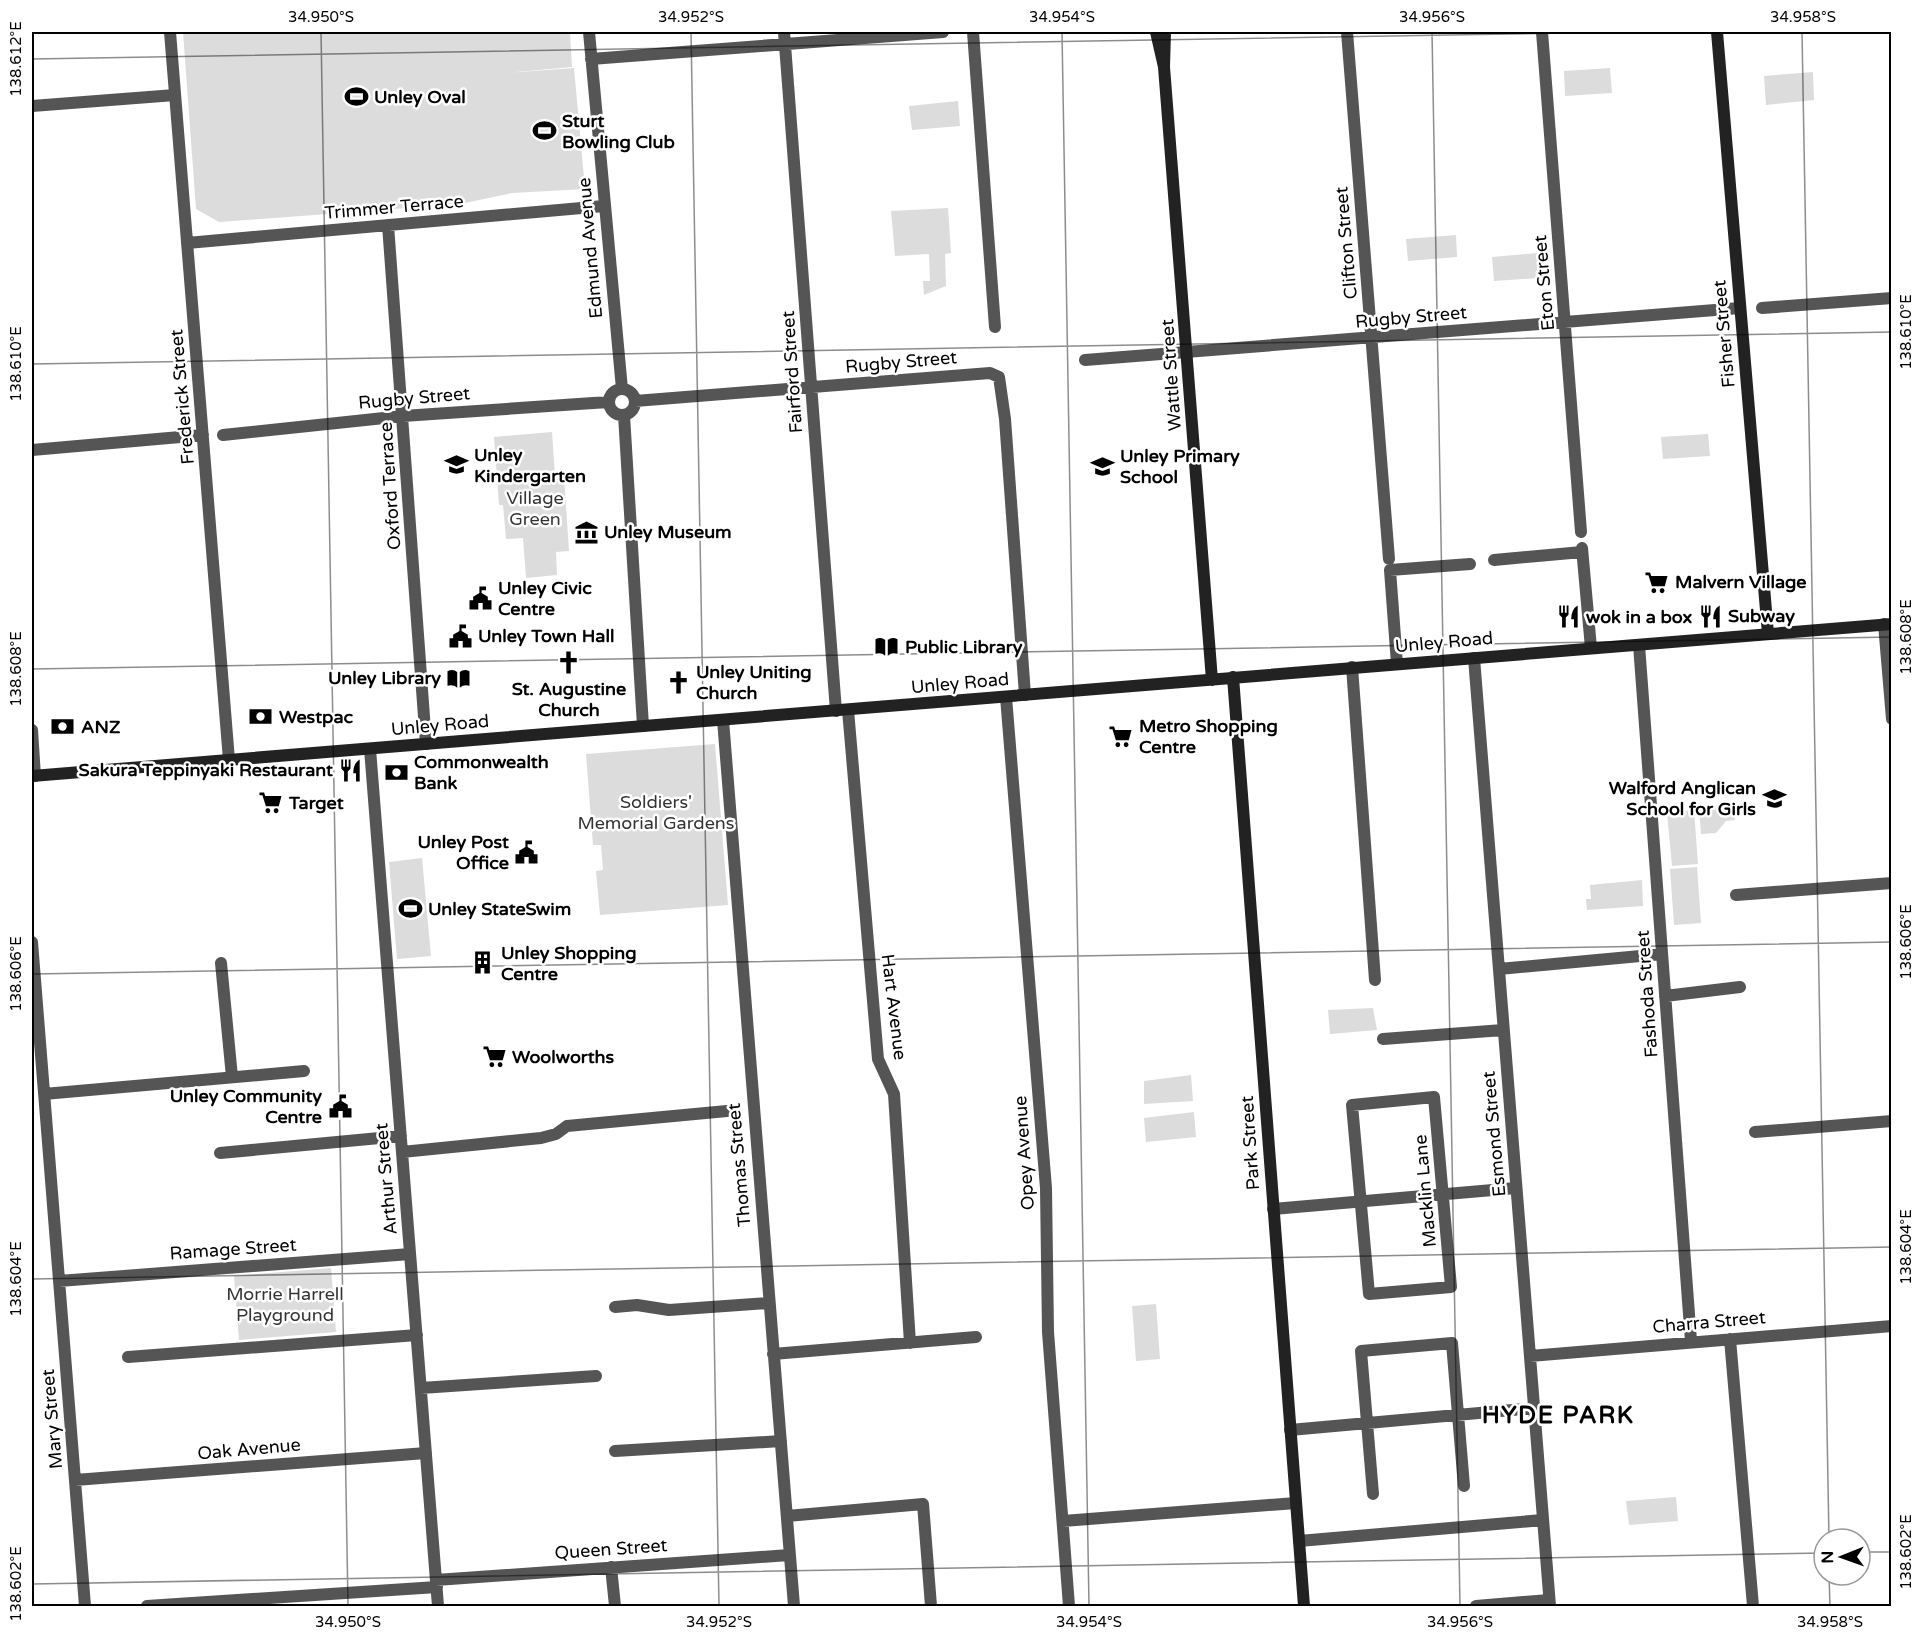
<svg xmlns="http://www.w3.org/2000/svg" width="1923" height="1638" font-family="'Varela Round',sans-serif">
  <rect width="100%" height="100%" fill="#fff"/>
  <path fill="#dcdcdc" d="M 183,32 L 570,32 L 572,67 L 505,73 L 574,68 L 585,189 L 512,193 L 460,204 L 219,222 L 196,209 Z
    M 1610,68 L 1612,93 L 1565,96 L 1564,71 Z
    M 1813,72 L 1814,100 L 1766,105 L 1764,76 Z
    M 958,101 L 960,126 L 912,130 L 909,106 Z
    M 948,208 L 951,253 L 945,254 L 946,286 L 924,295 L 923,281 L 930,281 L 929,254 L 895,256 L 891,211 Z
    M 1456,235 L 1457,257 L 1408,261 L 1406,239 Z
    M 1537,253 L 1539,278 L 1494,281 L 1492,257 Z
    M 552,432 L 555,477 L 564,476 L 569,551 L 556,552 L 557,575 L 526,578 L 523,538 L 506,539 L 503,505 L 499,505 L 494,437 Z
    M 1708,434 L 1710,456 L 1663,459 L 1661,437 Z
    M 715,744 L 728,905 L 600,915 L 596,871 L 603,870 L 601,845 L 593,845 L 586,754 Z
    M 1730,806 L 1734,808 L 1735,820 L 1726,821 L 1716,833 L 1701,834 L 1699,808 Z
    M 1694,810 L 1698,864 L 1672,866 L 1667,813 Z
    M 422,858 L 431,956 L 397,959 L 389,862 Z
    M 1697,867 L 1701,923 L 1674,925 L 1670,869 Z
    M 1642,880 L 1643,906 L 1587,910 L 1586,899 L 1591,899 L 1590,885 Z
    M 1373,1008 L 1377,1030 L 1330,1034 L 1328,1010 Z
    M 1191,1075 L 1193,1101 L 1144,1104 L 1144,1081 Z
    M 1194,1112 L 1196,1137 L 1146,1142 L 1144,1118 Z
    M 331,1268 L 336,1332 L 239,1340 L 234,1276 Z
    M 1156,1304 L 1160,1359 L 1136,1361 L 1132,1306 Z
    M 1676,1497 L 1678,1521 L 1629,1525 L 1626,1501 Z"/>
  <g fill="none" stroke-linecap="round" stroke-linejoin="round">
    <path stroke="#555" stroke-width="12" d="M 170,32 L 229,760
      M 589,32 L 622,389
      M 784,32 L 836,711
      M 973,32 L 995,327
      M 1347,32 L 1389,559
      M 1542,32 L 1581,532
      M 591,59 L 943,32
      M 32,106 L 175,95
      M 388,225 L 426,744
      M 187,243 L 604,206
      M 1762,308 L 1892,298
      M 1085,360 L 1740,308
      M609 402a13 13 0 1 1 26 0a13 13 0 1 1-26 0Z
      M 635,401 L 990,373 L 999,377 L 1005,419 L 1025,695
      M 624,415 L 643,726
      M 223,435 L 403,416 L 608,402
      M 32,450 L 203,435
      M 1582,548 L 1591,648
      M 1494,560 L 1582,552
      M 1884,624 L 1892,719
      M 1639,645 L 1691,1341
      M 1474,658 L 1550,1606
      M 1397,664 L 1390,570 L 1470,564
      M 1352,667 L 1375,980
      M 1006,697 L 1046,1188 L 1048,1332 L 1069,1606
      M 848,710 L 878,1059 L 894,1094 L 910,1343
      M 723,720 L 794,1606
      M 32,730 L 35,776
      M 370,749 L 438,1606
      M 1736,895 L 1892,883
      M 32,942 L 85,1606
      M 221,963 L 232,1077
      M 1499,969 L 1662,954
      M 1665,996 L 1740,987
      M 1383,1039 L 1503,1030
      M 44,1094 L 304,1071
      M 1434,1097 L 1451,1287 L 1369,1294 L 1352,1105 Z
      M 1755,1132 L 1892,1121
      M 402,1152 L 541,1138 L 556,1134 L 567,1126 L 727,1111
      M 220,1153 L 401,1136
      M 1273,1209 L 1516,1188
      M 59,1281 L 410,1254
      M 615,1307 L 637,1305 L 669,1310 L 768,1303
      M 1730,1339 L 1753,1606
      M 773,1354 L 976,1337
      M 1530,1356 L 1892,1326
      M 128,1357 L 417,1335
      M 421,1388 L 596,1376
      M 1290,1430 L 1534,1408
      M 615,1451 L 781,1441
      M 75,1480 L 426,1453
      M 1373,1494 L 1361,1351 L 1452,1343 L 1464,1486
      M 787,1516 L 923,1504 L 931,1606
      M 1063,1521 L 1296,1503
      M 1299,1541 L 1543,1520
      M 611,1567 L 615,1606
      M 436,1580 L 789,1555
      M 147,1606 L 437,1587
      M 1476,1606 L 1549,1600"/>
    <path stroke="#222" stroke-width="12" d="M 1156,32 L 1164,67 L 1165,32
      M 1717,32 L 1768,634
      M 1164,67 L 1212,680
      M 1233,677 L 1304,1606
      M 32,776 L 1892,624"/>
  </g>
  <path fill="none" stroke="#000" stroke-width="1.5" stroke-opacity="0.45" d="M 321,32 L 348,1606M 691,32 L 719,1606M 1062,32 L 1089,1606M 1432,32 L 1460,1606M 1802,32 L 1829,1539M 32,59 L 1623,32M 32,364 L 1892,332M 32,669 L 1892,637M 32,974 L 1892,942M 32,1279 L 1892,1247M 1860,1552 L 1892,1552M 1829,1575 L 1830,1606M 32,1584 L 1824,1553"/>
  <defs>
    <symbol id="stadium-bare" viewBox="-9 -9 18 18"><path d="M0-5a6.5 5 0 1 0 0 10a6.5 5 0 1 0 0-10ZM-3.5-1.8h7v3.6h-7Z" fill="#000" stroke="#fff" stroke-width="2.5" paint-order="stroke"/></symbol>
    <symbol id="school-bare" viewBox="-9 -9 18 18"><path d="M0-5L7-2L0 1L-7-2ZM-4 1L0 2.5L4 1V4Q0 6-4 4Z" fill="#000" stroke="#fff" stroke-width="2.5" paint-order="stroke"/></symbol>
    <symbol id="museum-bare" viewBox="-9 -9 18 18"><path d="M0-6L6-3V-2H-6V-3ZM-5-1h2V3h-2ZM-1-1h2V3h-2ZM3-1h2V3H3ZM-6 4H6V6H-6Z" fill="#000" stroke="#fff" stroke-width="2.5" paint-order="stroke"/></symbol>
    <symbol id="supermarket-bare" viewBox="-9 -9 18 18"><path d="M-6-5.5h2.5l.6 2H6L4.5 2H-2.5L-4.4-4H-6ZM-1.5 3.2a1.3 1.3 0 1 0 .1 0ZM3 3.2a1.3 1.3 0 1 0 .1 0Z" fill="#000" stroke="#fff" stroke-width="2.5" paint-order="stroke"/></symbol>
    <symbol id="civic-bare" viewBox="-9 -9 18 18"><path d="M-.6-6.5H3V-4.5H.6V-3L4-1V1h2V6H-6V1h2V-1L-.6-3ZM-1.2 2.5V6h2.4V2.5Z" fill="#000" stroke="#fff" stroke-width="2.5" paint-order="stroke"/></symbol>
    <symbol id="restaurant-bare" viewBox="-9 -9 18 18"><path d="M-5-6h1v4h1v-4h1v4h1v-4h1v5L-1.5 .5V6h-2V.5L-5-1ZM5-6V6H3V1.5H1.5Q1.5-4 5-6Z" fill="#000" stroke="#fff" stroke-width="2.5" paint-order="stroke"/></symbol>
    <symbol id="library-bare" viewBox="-9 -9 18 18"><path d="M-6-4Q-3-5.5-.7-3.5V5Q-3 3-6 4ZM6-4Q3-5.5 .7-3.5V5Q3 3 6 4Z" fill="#000" stroke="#fff" stroke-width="2.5" paint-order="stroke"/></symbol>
    <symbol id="church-bare" viewBox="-9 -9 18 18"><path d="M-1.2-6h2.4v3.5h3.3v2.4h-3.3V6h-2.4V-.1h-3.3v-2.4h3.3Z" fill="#000" stroke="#fff" stroke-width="2.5" paint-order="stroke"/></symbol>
    <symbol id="bank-bare" viewBox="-9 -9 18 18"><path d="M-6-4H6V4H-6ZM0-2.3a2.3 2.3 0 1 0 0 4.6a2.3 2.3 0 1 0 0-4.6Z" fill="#000" stroke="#fff" stroke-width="2.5" paint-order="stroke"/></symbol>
    <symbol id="building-bare" viewBox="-9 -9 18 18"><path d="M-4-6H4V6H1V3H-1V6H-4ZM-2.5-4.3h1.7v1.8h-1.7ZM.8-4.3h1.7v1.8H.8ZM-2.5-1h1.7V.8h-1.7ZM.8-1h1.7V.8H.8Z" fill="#000" stroke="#fff" stroke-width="2.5" paint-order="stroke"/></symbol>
  </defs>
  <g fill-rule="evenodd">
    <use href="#stadium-bare" x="340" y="80" width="33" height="33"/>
    <use href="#stadium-bare" x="528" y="114" width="33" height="33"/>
    <use href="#school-bare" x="440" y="448" width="33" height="33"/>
    <use href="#school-bare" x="1086" y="450" width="33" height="33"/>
    <use href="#museum-bare" x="570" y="516" width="33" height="33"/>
    <use href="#supermarket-bare" x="1640" y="566" width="33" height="33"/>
    <use href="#civic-bare" x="464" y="582" width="33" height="33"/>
    <use href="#restaurant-bare" x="1694" y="600" width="33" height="33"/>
    <use href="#restaurant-bare" x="1552" y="600" width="33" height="33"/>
    <use href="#civic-bare" x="444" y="620" width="33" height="33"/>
    <use href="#library-bare" x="870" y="630" width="33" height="33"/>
    <use href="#church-bare" x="552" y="646" width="33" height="33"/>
    <use href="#library-bare" x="442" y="662" width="33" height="33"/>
    <use href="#church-bare" x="662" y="666" width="33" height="33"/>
    <use href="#bank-bare" x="244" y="700" width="33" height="33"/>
    <use href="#bank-bare" x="46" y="710" width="33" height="33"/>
    <use href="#supermarket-bare" x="1104" y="720" width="33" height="33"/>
    <use href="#restaurant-bare" x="334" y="754" width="33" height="33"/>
    <use href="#bank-bare" x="380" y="756" width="33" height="33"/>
    <use href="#school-bare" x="1758" y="782" width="33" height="33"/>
    <use href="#supermarket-bare" x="254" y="786" width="33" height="33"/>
    <use href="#civic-bare" x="510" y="836" width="33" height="33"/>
    <use href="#stadium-bare" x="394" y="892" width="33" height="33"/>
    <use href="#building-bare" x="466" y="946" width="33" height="33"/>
    <use href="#supermarket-bare" x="478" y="1040" width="33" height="33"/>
    <use href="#civic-bare" x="324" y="1090" width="33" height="33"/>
  </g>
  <g text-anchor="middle" stroke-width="5" stroke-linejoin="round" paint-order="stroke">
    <g font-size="18" font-weight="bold" fill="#000" stroke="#fff" text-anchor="start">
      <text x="374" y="103">Unley Oval</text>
      <text x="562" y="127">Sturt<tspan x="562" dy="21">Bowling Club</tspan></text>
      <text x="474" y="461">Unley<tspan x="474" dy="21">Kindergarten</tspan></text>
      <text x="1120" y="462">Unley Primary<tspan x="1120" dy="21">School</tspan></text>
      <text x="604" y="538">Unley Museum</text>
      <text x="1675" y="588">Malvern Village</text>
      <text x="498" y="594">Unley Civic<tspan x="498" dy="21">Centre</tspan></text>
      <text x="1728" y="622">Subway</text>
      <text x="1586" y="623">wok in a box</text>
      <text x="478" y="642">Unley Town Hall</text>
      <text x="905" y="653">Public Library</text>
      <text x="696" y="678">Unley Uniting<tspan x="696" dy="21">Church</tspan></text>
      <text x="441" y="684" text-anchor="end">Unley Library</text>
      <text x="569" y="695" text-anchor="middle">St. Augustine<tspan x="569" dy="21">Church</tspan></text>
      <text x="279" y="723">Westpac</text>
      <text x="1139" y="732">Metro Shopping<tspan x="1139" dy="21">Centre</tspan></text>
      <text x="81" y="733">ANZ</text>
      <text x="414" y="768">Commonwealth<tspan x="414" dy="21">Bank</tspan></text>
      <text x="333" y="776" text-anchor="end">Sakura Teppinyaki Restaurant</text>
      <text x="1756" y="794" text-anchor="end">Walford Anglican<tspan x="1756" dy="21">School for Girls</tspan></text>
      <text x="289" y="809">Target</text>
      <text x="509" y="848" text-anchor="end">Unley Post<tspan x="509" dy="21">Office</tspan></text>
      <text x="428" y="915">Unley StateSwim</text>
      <text x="501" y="959">Unley Shopping<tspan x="501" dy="21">Centre</tspan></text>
      <text x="512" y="1063">Woolworths</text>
      <text x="322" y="1102" text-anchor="end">Unley Community<tspan x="322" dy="21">Centre</tspan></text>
    </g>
    <g font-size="18" fill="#000" stroke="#fff">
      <text transform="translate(394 207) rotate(-5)" y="6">Trimmer Terrace</text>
      <text transform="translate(1346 243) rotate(-95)" y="6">Clifton Street</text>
      <text transform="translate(590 248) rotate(-95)" y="6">Edmund Avenue</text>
      <text transform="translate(1544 283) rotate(-95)" y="6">Eton Street</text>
      <text transform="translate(1411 317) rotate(-5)" y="6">Rugby Street</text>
      <text transform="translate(1724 334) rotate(-95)" y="6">Fisher Street</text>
      <text transform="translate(901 362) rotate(-5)" y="6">Rugby Street</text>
      <text transform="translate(792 372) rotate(-94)" y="6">Fairford Street</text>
      <text transform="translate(1171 375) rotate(-94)" y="6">Wattle Street</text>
      <text transform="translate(182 397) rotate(-95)" y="6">Frederick Street</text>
      <text transform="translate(414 398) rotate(-5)" y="6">Rugby Street</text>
      <text transform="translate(390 486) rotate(-94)" y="6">Oxford Terrace</text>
      <text transform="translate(1444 642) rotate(-5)" y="6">Unley Road</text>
      <text transform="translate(960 683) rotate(-5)" y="6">Unley Road</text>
      <text transform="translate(440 725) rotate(-5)" y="6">Unley Road</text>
      <text transform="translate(1647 994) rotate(-94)" y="6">Fashoda Street</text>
      <text transform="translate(894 1007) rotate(83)" y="6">Hart Avenue</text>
      <text transform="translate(1494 1134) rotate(-95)" y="6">Esmond Street</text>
      <text transform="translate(1250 1143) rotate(-94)" y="6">Park Street</text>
      <text transform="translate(1024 1153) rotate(-94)" y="6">Opey Avenue</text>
      <text transform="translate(739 1165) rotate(-95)" y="6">Thomas Street</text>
      <text transform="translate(386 1179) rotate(-95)" y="6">Arthur Street</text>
      <text transform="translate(1425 1191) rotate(-95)" y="6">Macklin Lane</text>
      <text transform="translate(233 1249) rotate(-4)" y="6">Ramage Street</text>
      <text transform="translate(1709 1322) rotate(-5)" y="6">Charra Street</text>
      <text transform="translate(52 1419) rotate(-95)" y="6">Mary Street</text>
      <text transform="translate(249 1449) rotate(-5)" y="6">Oak Avenue</text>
      <text transform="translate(611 1549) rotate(-4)" y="6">Queen Street</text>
    </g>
    <g font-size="18" fill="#333" stroke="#fff">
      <text x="535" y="504">Village<tspan x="535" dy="21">Green</tspan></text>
      <text x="656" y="808">Soldiers'<tspan x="656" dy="21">Memorial Gardens</tspan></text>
      <text x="285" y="1300">Morrie Harrell<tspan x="285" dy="21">Playground</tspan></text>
    </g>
    <g font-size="24" font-weight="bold" letter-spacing="1.5" fill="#000" stroke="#fff">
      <text x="1558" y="1423">HYDE PARK</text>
    </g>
  </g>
  <rect width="1923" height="1638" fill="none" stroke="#ffffff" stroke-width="66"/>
  <g transform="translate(1842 1557) rotate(269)"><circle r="28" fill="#ffffff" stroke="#999999" stroke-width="1.5"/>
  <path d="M0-4.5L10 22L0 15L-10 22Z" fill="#000000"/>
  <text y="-9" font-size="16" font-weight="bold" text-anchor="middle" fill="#000000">N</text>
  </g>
  <rect x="33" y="33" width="1857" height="1572" fill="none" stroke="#000" stroke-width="2"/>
  <g font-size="15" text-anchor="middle" fill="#000">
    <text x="321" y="22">34.950°S</text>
    <text x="691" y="22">34.952°S</text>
    <text x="1062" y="22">34.954°S</text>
    <text x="1432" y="22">34.956°S</text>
    <text x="1803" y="22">34.958°S</text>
    <text transform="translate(16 59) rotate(-90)" y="5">138.612°E</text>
    <text transform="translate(1906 332) rotate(-90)" y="5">138.610°E</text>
    <text transform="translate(16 364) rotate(-90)" y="5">138.610°E</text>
    <text transform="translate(1906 637) rotate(-90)" y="5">138.608°E</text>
    <text transform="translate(16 669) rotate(-90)" y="5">138.608°E</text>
    <text transform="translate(1906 942) rotate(-90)" y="5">138.606°E</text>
    <text transform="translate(16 974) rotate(-90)" y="5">138.606°E</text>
    <text transform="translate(1906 1247) rotate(-90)" y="5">138.604°E</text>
    <text transform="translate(16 1279) rotate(-90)" y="5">138.604°E</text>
    <text transform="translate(1906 1552) rotate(-90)" y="5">138.602°E</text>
    <text transform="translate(16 1584) rotate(-90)" y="5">138.602°E</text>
    <text x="348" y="1627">34.950°S</text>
    <text x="719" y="1627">34.952°S</text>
    <text x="1089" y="1627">34.954°S</text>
    <text x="1460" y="1627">34.956°S</text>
    <text x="1830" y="1627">34.958°S</text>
  </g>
</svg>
